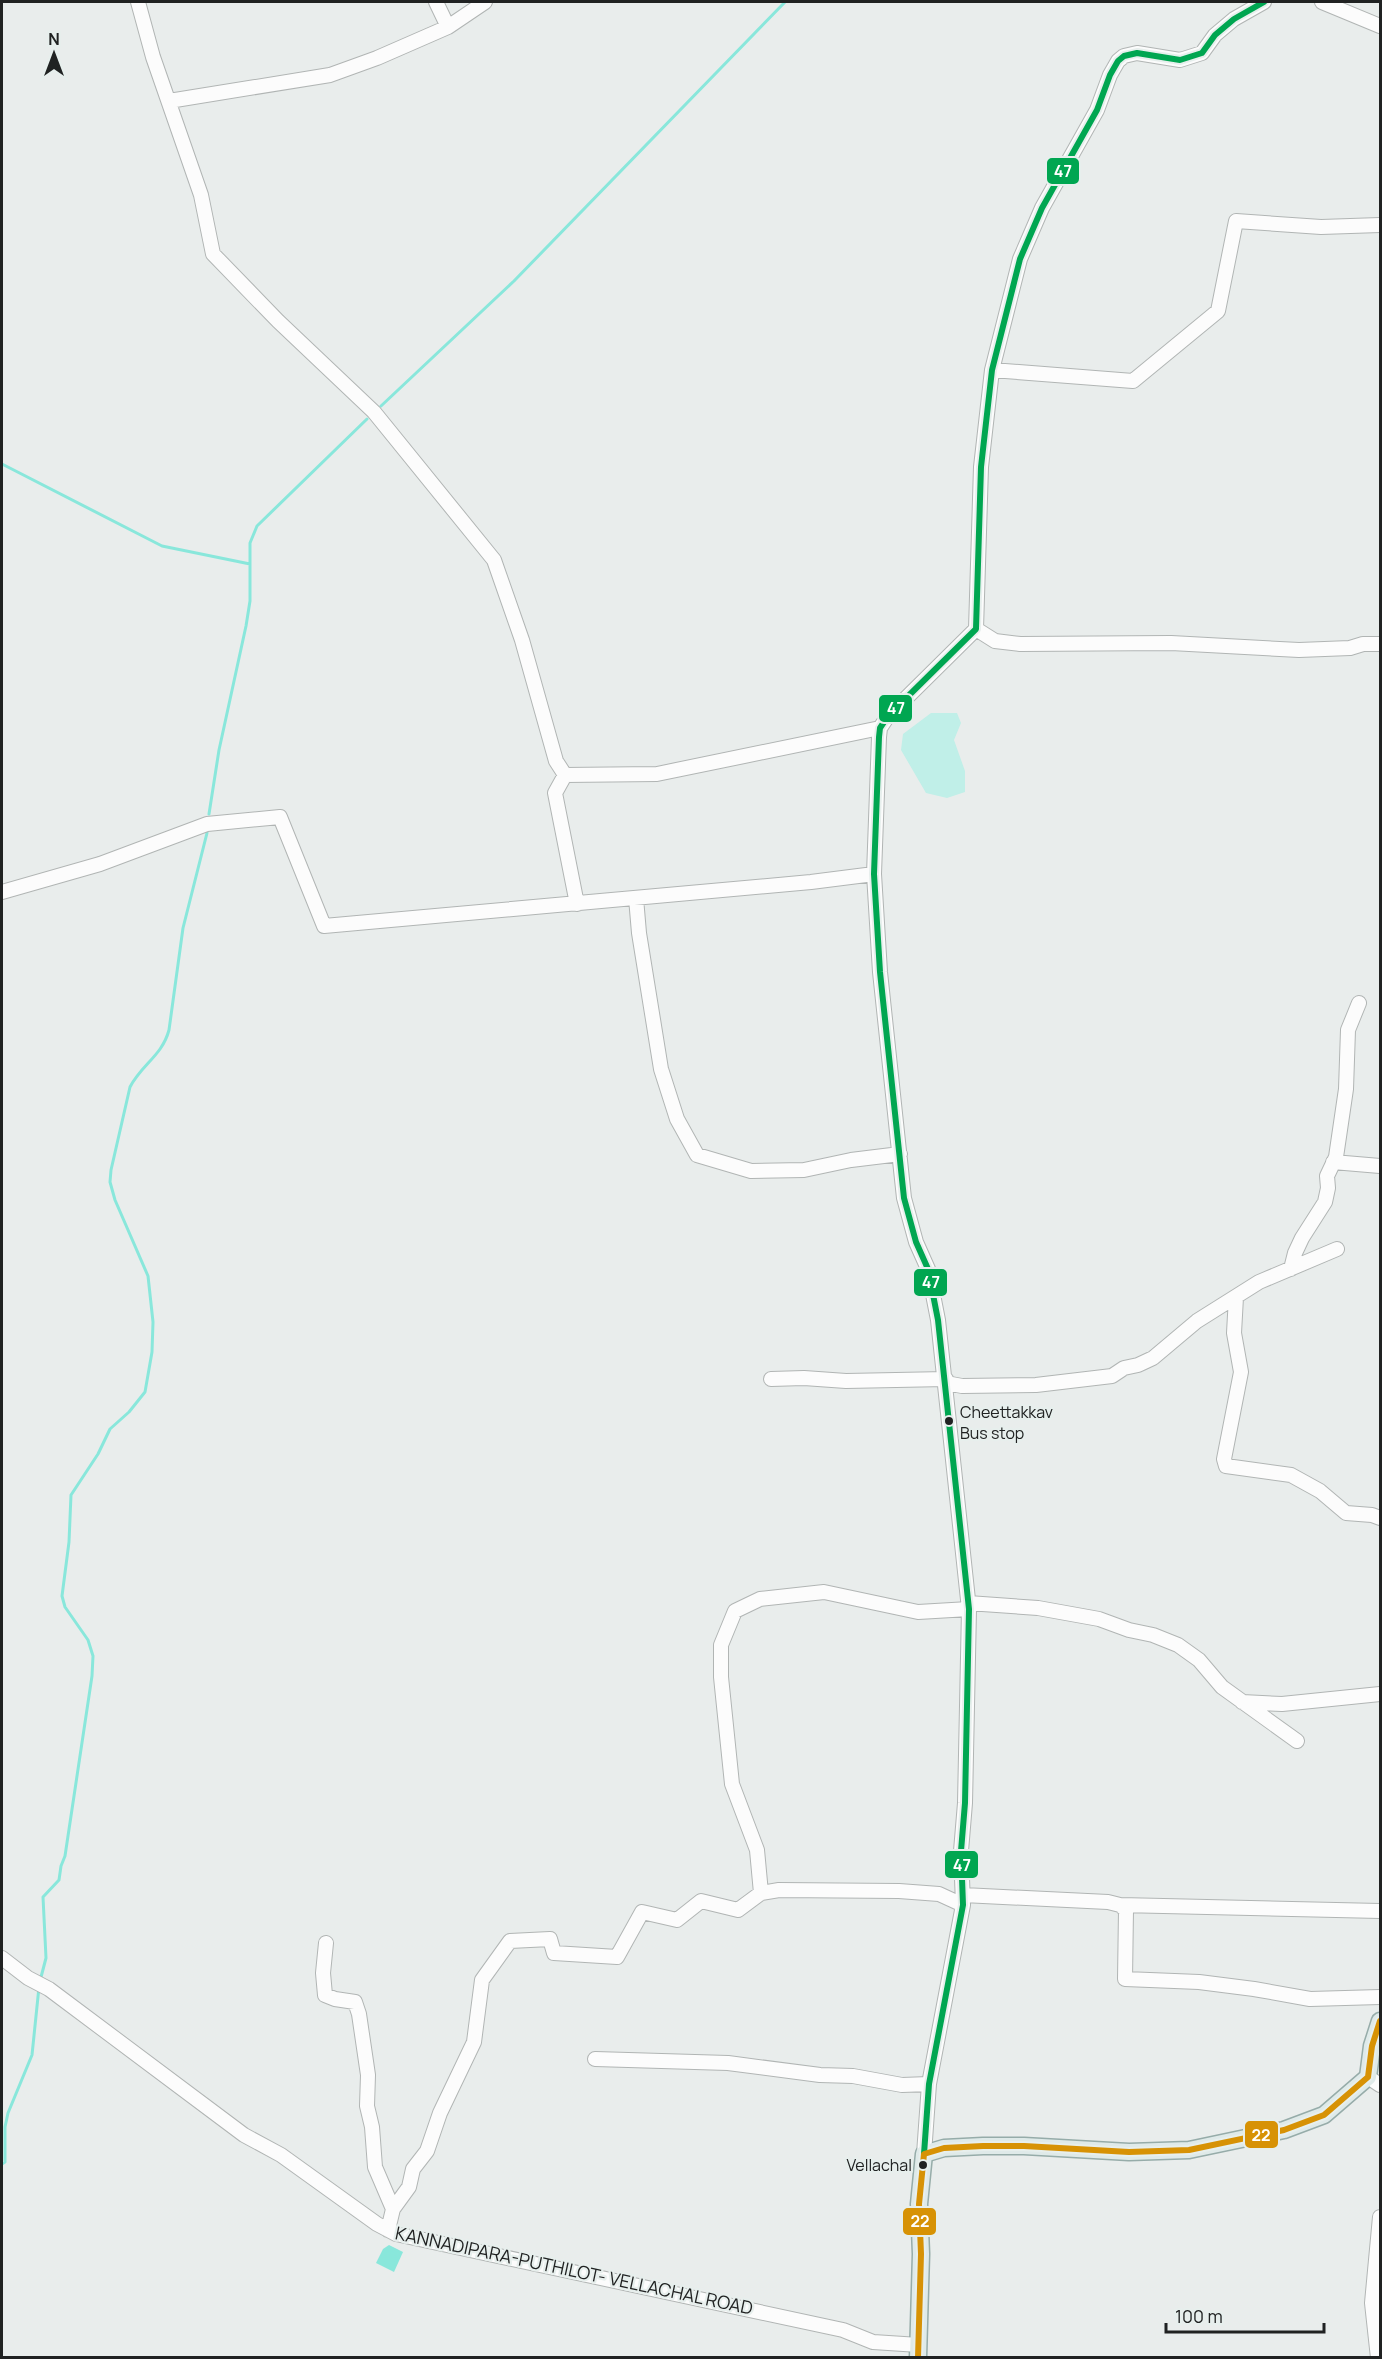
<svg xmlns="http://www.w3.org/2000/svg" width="1382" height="2359" font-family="Manrope,sans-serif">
  <rect width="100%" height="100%" fill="#e9edec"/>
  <path fill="#c0efe8" d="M 931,713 L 957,713 L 961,723 L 954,740 L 965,771 L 965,792 L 947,798 L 926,793 L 901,750 L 903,734 Z"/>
  <path fill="#89e7db" d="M 389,2245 L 403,2252 L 394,2272 L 376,2263 L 383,2249 Z"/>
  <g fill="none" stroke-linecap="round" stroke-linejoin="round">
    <path stroke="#89e7db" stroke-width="3" d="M 381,406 L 514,281 L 785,2
      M 2,464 L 162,546 L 250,564
      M 209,814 L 219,750 L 246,626 L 250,601 L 250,543 L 257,526 L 367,419
      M 40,1981 L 46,1958 L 43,1897 L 59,1880 L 61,1866 L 65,1856 L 92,1676 L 93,1656 L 88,1640 L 65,1607 L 62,1596 L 69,1542 L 71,1495 L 98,1454 L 110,1429 L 129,1412 L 145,1392 L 152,1352 L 153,1322 L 148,1276 L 115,1200 L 110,1182 L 111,1170 L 130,1087 C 142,1064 162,1056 169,1030 L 183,928 L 207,833
      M 2,2164 L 5,2162 L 5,2127 L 8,2113 L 32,2055 L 39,1987"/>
    <defs>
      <path id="minor" d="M 138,2 L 153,57 L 201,195 L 213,254 L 278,321 L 374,412 L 494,560 L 522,640 L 556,761 L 565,775 L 657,774 L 880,728
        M 436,2 L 448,27 L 485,2
        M 1322,2 L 1380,26
        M 169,101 L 330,75 L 377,58 L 448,27
        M 992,370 L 1133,381 L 1218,311 L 1236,221 L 1321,227 L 1380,225
        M 976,629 L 995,641 L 1020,644 L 1171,643 L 1299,650 L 1350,648 L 1363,644 L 1380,644
        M 565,775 L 555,793 L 577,904
        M 2,892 L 100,864 L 207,824 L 280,817 L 324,926 L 811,882 L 874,874
        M 636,898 L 639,933 L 661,1069 L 677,1119 L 697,1155 L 751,1171 L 804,1170 L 851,1160 L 900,1154
        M 1333,1162 L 1380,1166
        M 1291,1269 L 1295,1253 L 1302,1238 L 1325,1202 L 1328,1188 L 1327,1176 L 1336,1157 L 1346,1089 L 1348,1030 L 1359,1003
        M 1236,1297 L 1234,1333 L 1241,1372 L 1224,1459 L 1226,1466 L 1291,1475 L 1320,1491 L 1346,1513 L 1372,1515 L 1380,1518
        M 771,1379 L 804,1378 L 846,1381 L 946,1379
        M 946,1383 L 962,1386 L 1036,1385 L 1112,1376 L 1124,1368 L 1138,1365 L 1153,1358 L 1197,1321 L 1259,1282 L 1337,1249
        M 968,1603 L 1038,1608 L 1099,1619 L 1129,1630 L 1153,1635 L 1178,1645 L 1199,1660 L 1222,1687 L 1297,1741
        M 1242,1702 L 1282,1704 L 1380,1694
        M 963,1895 L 1108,1902 L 1120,1905 L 1126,1910 L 1125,1979 L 1199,1982 L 1254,1989 L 1310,1999 L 1380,1997
        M 963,1905 L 939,1894 L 899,1891 L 779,1890 L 761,1893 L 757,1850 L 732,1784 L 721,1677 L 721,1645 L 735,1611 L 760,1599 L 824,1592 L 918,1612 L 969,1609
        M 1120,1905 L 1380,1911
        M 326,1943 L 323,1973 L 325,1995 L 335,1999 L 355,2002 L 359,2014 L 368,2075 L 367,2106 L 372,2127 L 375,2167 L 393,2209
        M 2,1958 L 28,1978 L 49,1989 L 244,2135 L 281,2155 L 377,2224 L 396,2234 L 843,2330 L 873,2342 L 919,2345
        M 595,2059 L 728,2063 L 820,2075 L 853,2076 L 902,2085 L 929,2084
        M 1368,2077 L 1380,2085
        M 924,2154 L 929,2084 L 963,1905 L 961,1851 L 965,1803 L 969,1609 L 938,1320 L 928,1269 L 916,1242 L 904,1198 L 880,972 L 874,874 L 879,737 L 880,728 L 888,716 L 976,629 L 981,467 L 992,370 L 1020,259 L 1042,208 L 1097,110 L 1110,75 L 1118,61 L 1124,56 L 1137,53 L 1180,60 L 1202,53 L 1215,35 L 1234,19 L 1264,2
        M 388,2230 L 393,2209 L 409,2187 L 413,2169 L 427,2151 L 440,2113 L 474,2042 L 482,1980 L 510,1941 L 550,1939 L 554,1953 L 617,1957 L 642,1912 L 677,1920 L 701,1901 L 738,1910 L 761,1893
        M 1378,2358 L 1372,2303 L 1380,2217"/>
      <path id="major" d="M 918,2358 L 921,2254 L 919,2204 L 924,2154 L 944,2148 L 983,2146 L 1024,2146 L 1129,2152 L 1189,2150 L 1284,2130 L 1324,2115 L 1368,2077 L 1372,2046 L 1380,2021"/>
    </defs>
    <use href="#minor" stroke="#b1b5b4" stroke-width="16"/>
    <use href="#major" stroke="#96aca9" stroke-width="19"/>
    <use href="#minor" stroke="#fcfcfc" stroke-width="14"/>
    <use href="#major" stroke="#dfeae9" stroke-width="16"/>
    <defs>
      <path id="bus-1" d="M 924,2154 L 929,2084 L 963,1905 L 961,1851 L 965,1803 L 969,1609 L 938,1320 L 928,1269 L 916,1242 L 904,1198 L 880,972 L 874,874 L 879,737 L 880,728 L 888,716 L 976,629 L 981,467 L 992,370 L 1020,259 L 1042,208 L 1097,110 L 1110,75 L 1118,61 L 1124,56 L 1137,53 L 1180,60 L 1202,53 L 1215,35 L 1234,19 L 1264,2"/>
      <path id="bus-2" d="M 918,2358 L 921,2254 L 919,2204 L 924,2154 L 944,2148 L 983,2146 L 1024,2146 L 1129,2152 L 1189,2150 L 1284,2130 L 1324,2115 L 1368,2077 L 1372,2046 L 1380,2021"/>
    </defs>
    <use href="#bus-1" stroke="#e7efed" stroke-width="10"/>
    <use href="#bus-2" stroke="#e7efed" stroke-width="10"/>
    <use href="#bus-1" stroke="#00a651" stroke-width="6"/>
    <use href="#bus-2" stroke="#d79205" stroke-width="6"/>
  </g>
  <g fill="#202222" stroke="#e7efed" stroke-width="2">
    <circle cx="949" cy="1421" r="5"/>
    <circle cx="923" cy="2165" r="5"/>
  </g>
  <g text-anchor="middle" stroke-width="4.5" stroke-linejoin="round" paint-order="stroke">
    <g font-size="16" fill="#202222" stroke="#e7efed" text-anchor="start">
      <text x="960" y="1418">Cheettakkav<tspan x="960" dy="21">Bus stop</tspan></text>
      <text x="912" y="2171" text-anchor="end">Vellachal</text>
    </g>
    <g font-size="18" fill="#202222" stroke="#e7efed">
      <text transform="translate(574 2271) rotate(12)" y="6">KANNADIPARA-PUTHILOT- VELLACHAL ROAD</text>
    </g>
  </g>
  <g stroke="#e7efed" stroke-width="2">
    <rect x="1046" y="157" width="34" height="28" rx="6" fill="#00a651"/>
    <rect x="878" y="694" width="35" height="29" rx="6" fill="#00a651"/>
    <rect x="913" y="1268" width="35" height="29" rx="6" fill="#00a651"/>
    <rect x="944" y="1850" width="35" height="29" rx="6" fill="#00a651"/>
    <rect x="1244" y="2120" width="35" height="29" rx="6" fill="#d79205"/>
    <rect x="902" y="2207" width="35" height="29" rx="6" fill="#d79205"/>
  </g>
  <g font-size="16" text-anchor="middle" font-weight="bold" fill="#fff">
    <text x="1063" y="177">47</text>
    <text x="896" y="714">47</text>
    <text x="931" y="1288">47</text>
    <text x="962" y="1871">47</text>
    <text x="1261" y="2141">22</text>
    <text x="920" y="2227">22</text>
  </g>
  <rect width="1382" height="2359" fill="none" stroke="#202222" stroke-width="6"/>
  <g transform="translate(54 54)" stroke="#e7efed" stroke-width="4.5" paint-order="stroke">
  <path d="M0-4.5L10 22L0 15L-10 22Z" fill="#202222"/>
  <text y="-9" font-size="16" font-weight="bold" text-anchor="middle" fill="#202222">N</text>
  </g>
  <path d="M1166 2323v9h158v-9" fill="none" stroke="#202222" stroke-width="3"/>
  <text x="1175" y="2323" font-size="18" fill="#202222" stroke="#e7efed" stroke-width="4.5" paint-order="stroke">100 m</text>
</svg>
